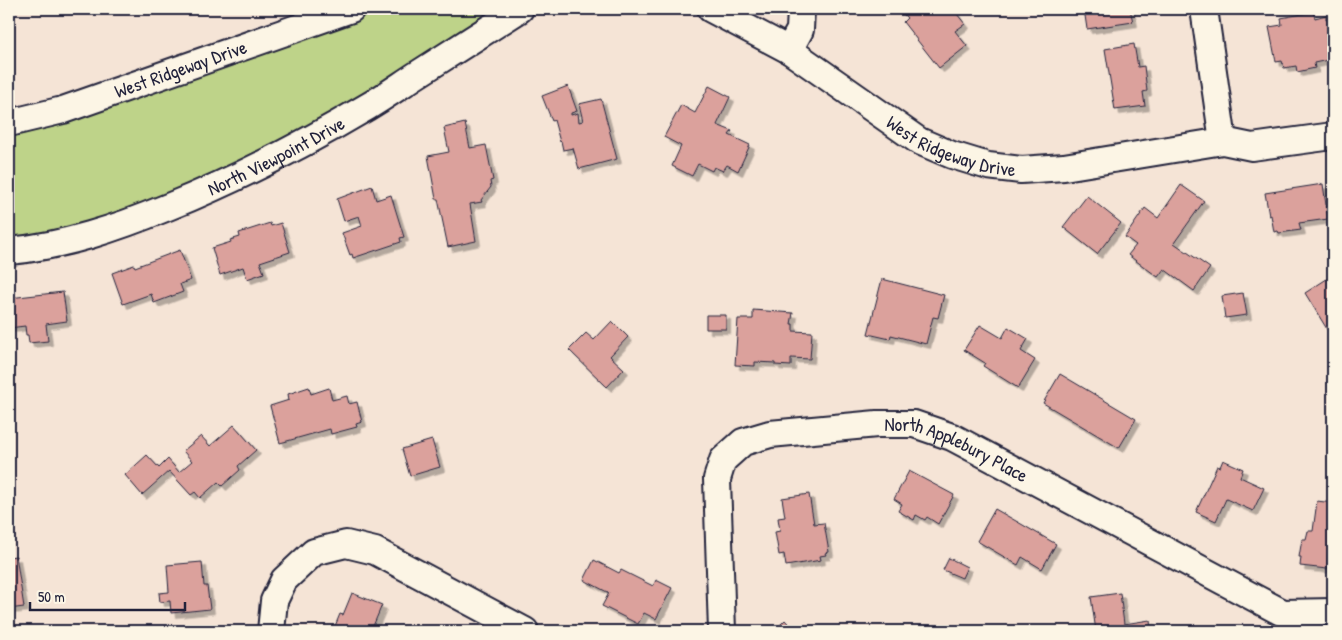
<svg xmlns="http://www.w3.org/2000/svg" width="1342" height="640" font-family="'Patrick Hand',sans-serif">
  <defs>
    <filter id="shadow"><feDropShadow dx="4.5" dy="4.5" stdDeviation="0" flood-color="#0004"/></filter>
  </defs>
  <rect width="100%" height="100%" fill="#f5e4d6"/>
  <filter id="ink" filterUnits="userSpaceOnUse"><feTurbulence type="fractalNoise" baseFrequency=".02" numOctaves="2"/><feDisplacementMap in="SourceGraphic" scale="10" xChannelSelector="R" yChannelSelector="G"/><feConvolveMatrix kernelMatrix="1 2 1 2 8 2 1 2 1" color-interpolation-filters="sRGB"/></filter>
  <g filter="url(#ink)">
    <path fill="#bed389" stroke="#707a62" d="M 351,9 L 520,9 L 249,172 L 9,251 L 9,123 Z"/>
    <path fill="#dba19c" stroke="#22223b" filter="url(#shadow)" d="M 899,9 L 953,9 L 965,24 L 955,31 L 967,46 L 939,68 L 903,22 L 907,18 Z
      M 1084,9 L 1130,9 L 1133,22 L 1087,29 Z
      M 1313,12 L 1315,18 L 1326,15 L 1326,19 L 1333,18 L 1333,85 L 1328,60 L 1314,63 L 1315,68 L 1297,72 L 1296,66 L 1284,68 L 1282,61 L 1276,62 L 1269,27 L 1282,25 L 1281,18 Z
      M 1134,44 L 1138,67 L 1144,66 L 1147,91 L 1143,92 L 1145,106 L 1115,110 L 1105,49 Z
      M 568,86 L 577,111 L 571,113 L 571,115 L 578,113 L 579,122 L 583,121 L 579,104 L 601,99 L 617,159 L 579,169 L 573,148 L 563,150 L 561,141 L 560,142 L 554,120 L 552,121 L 542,96 Z
      M 709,86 L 730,97 L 717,125 L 732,131 L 729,135 L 750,145 L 738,171 L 727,165 L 723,171 L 714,167 L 712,171 L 698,164 L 692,176 L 672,166 L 681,146 L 664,137 L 681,105 L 695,113 Z
      M 465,123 L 470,148 L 486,145 L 493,180 L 490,181 L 491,187 L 481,200 L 482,202 L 470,204 L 476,241 L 448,247 L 438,199 L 436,199 L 428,156 L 449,152 L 444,128 Z
      M 1323,184 L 1328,219 L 1299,223 L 1301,230 L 1279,233 L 1278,231 L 1274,232 L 1271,215 L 1269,216 L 1265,193 Z
      M 1181,185 L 1204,201 L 1174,243 L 1210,268 L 1194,291 L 1164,269 L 1158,277 L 1128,255 L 1136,245 L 1125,237 L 1145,208 L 1158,218 Z
      M 372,186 L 376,200 L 391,195 L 404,237 L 400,238 L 401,242 L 353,258 L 352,254 L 350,255 L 342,233 L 362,226 L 359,216 L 344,221 L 337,199 Z
      M 1087,196 L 1121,223 L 1097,254 L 1063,227 Z
      M 270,223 L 271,226 L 281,223 L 290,252 L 260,262 L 264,273 L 247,279 L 243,267 L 220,275 L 212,248 L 231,242 L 230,240 L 240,237 L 239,233 Z
      M 180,250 L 191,280 L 180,284 L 183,292 L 154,303 L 151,294 L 123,304 L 112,273 L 134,265 L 135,267 Z
      M 1333,275 L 1333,339 L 1305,293 Z
      M 882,279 L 944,295 L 938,318 L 933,317 L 926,344 L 891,335 L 890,339 L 868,334 Z
      M 63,292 L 67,321 L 46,324 L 48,341 L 29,343 L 28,335 L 26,335 L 25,326 L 9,328 L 9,298 Z
      M 1243,293 L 1247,315 L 1225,318 L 1222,296 Z
      M 753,310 L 793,313 L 791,324 L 793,324 L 793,331 L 812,332 L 810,359 L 791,358 L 791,366 L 775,365 L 775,363 L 755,362 L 755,366 L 735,365 L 738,319 L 753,319 Z
      M 706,315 L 726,315 L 726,329 L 706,329 Z
      M 612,321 L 628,337 L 610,356 L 624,369 L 607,387 L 569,350 L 586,333 L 594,340 Z
      M 980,325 L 1002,338 L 1008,327 L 1028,339 L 1021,351 L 1035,360 L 1018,388 L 983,366 L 985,363 L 964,350 Z
      M 1060,374 L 1136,419 L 1119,448 L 1043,403 Z
      M 309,387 L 311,394 L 329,388 L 332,400 L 347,396 L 349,404 L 357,402 L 362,422 L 356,424 L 357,427 L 331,434 L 330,429 L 280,443 L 270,406 L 289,400 L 288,394 Z
      M 234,425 L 256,450 L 238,466 L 240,470 L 222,486 L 218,482 L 200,498 L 195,492 L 191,495 L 169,471 L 142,495 L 125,475 L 147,455 L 159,468 L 168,459 L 179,472 L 192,461 L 183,451 L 201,436 L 210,446 Z
      M 432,440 L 440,467 L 410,476 L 402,449 Z
      M 1223,460 L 1243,469 L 1240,477 L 1264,488 L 1253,511 L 1226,499 L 1216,521 L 1196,512 L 1217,466 L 1220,467 Z
      M 909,471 L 954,495 L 938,524 L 927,517 L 925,520 L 916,515 L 914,520 L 898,511 L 902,504 L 894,499 Z
      M 809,494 L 814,524 L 824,523 L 829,552 L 825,553 L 826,555 L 820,556 L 821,560 L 786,566 L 784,554 L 779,555 L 775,532 L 780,531 L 778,518 L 785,517 L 782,498 Z
      M 1317,501 L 1333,503 L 1333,535 L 1330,534 L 1327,569 L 1300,566 L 1301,557 L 1299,557 L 1302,539 L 1306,539 L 1308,531 L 1313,531 Z
      M 995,509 L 1056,544 L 1042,569 L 1022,557 L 1018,565 L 977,541 Z
      M 16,556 L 24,607 L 9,609 L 9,557 Z
      M 949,558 L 967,567 L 962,578 L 943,570 Z
      M 594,560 L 619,573 L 621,570 L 653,586 L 656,580 L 672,588 L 656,619 L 644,613 L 638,624 L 602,606 L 609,593 L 584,580 Z
      M 202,562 L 204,586 L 207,586 L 210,609 L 171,613 L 170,601 L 160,602 L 159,593 L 169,592 L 167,565 Z
      M 352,593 L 382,605 L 371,631 L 333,631 L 340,614 L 343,615 Z
      M 1120,593 L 1124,624 L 1150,620 L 1151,631 L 1096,631 L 1091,597 Z
      M 785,620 L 795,631 L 774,631 Z"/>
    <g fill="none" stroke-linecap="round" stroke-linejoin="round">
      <defs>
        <g id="minor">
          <path id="s1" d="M 711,9 L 789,50 L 919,141 L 952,155 L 988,166 L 1021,170 L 1064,167 L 1223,141 L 1252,147 L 1333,136"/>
          <path d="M 1204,9 L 1223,141"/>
          <path d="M 789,50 L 800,30 L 801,9"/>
          <path id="s2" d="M 9,123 L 63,110 L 351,9"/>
          <path id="s3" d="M 9,251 C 64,246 117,228 168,207 C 237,179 303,145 367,107 C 384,97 401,85 418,74 C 452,52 486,31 520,9"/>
          <path d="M 271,631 L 274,601 L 284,580 L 314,552 L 346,544 L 375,551 L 525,631"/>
          <path id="s4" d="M 722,631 L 717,479 L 723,460 L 743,442 L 770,434 L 877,424 L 914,424 L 952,437 L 1283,613 L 1333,612"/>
        </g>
      </defs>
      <use href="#minor" stroke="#22223b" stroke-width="30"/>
      <use href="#minor" stroke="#fcf5e5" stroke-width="26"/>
    </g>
  </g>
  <g text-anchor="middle" stroke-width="4.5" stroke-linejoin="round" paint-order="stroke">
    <g font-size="19" fill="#22223b" stroke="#fcf5e5">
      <text dy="7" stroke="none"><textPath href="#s2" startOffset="180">West Ridgeway Drive</textPath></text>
      <text dy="7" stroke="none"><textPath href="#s1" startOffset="279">West Ridgeway Drive</textPath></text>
      <text dy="7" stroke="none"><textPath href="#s3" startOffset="285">North Viewpoint Drive</textPath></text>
      <text dy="7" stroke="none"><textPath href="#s4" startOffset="419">North Applebury Place</textPath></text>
    </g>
  </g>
  <rect width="1342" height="640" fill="none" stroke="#fcf5e5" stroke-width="30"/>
  <rect x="15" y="15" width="1312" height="610" fill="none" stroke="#22223b" stroke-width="2" filter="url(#ink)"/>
  <path d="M30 602v8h155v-8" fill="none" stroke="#22223b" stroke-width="2.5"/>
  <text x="38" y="602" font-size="15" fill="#22223b" stroke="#fcf5e5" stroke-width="4" paint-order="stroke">50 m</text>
</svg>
